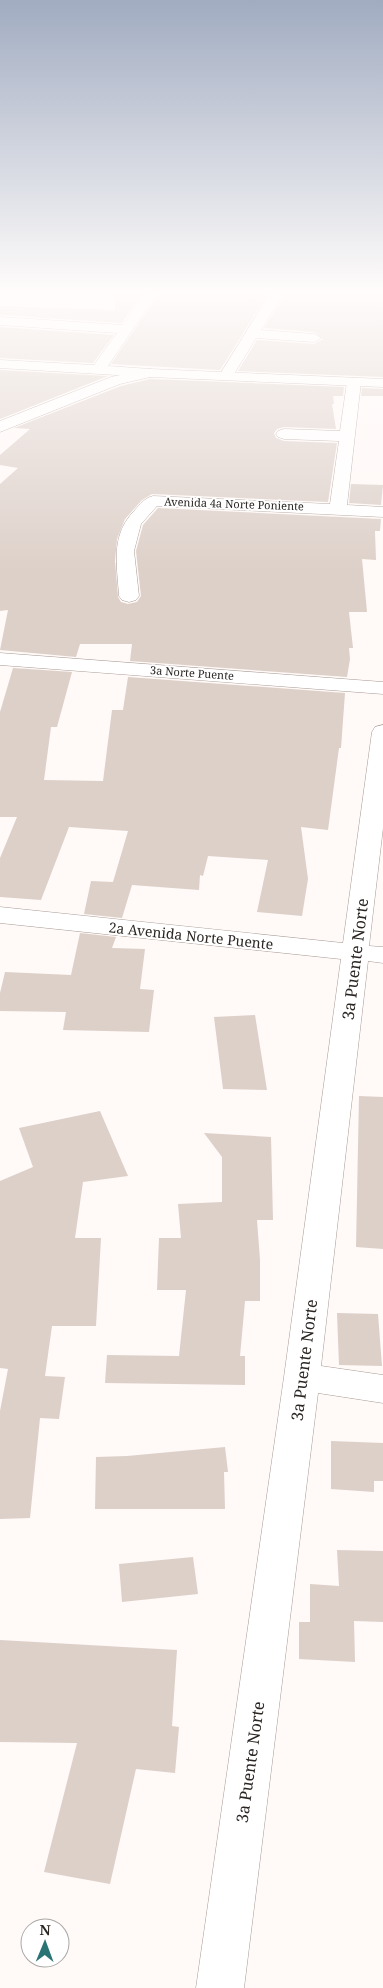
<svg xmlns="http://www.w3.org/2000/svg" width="383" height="1988" font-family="'Noto Serif',serif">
  <rect width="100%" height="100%" fill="#fff9f7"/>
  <path fill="#ddd0c9" d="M 115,292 L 143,292 L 122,323 L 0,315 L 0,306 L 115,310 Z
    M 160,292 L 269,292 L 220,370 L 111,364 Z
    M 286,292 L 383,293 L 383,377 L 238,371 L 257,340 L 314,344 L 323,339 L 314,332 L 264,328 Z
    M 0,327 L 114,335 L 93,363 L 0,358 Z
    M 0,370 L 108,376 L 0,419 Z
    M 150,379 L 344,387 L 343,396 L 333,396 L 334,404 L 332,404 L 336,429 L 284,427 L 277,429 L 274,433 L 276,438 L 284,441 L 337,443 L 328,502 L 152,494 L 142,500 L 125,519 L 117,539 L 115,561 L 118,597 L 121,602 L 128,604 L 137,602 L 141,596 L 136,551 L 143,525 L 158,508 L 381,519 L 380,531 L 375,531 L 376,560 L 362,559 L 367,612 L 349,612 L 353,648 L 349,648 L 350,659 L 347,677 L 130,661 L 132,644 L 80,644 L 76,657 L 0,650 L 8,610 L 0,611 L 0,484 L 18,468 L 0,465 L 0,455 L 30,429 L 14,428 L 121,386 Z
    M 362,388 L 383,389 L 383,396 L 361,396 Z
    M 351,484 L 383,485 L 381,505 L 349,503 Z
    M 13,668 L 72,672 L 57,727 L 51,727 L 44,780 L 103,781 L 112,710 L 123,710 L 128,677 L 345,693 L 341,748 L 339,748 L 328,830 L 301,827 L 308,879 L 302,916 L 257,912 L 268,860 L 208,856 L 203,876 L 200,875 L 199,890 L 132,885 L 122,918 L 84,914 L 91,881 L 113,882 L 128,831 L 69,827 L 41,900 L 0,897 L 0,858 L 17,817 L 0,817 L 0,712 Z
    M 80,933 L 116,937 L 112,948 L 145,949 L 140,989 L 154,990 L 149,1032 L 63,1030 L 66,1012 L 0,1011 L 0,993 L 5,972 L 71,975 Z
    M 255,1015 L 267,1090 L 223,1089 L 214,1017 Z
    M 359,1096 L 383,1097 L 383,1249 L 356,1247 Z
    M 100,1111 L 128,1176 L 83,1182 L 75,1238 L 101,1238 L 96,1326 L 52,1326 L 45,1376 L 65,1377 L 59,1419 L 40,1418 L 30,1518 L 0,1519 L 0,1411 L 8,1369 L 0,1368 L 0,1181 L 33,1167 L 19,1128 Z
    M 204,1133 L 271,1137 L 273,1220 L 257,1220 L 260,1260 L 260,1301 L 245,1301 L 240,1356 L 245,1356 L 245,1385 L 105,1383 L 107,1355 L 179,1356 L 186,1290 L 157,1290 L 159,1238 L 181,1238 L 178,1204 L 222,1202 L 222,1157 Z
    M 337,1313 L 378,1314 L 382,1366 L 339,1365 Z
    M 331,1441 L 383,1443 L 383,1481 L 374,1481 L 374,1492 L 331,1489 Z
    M 225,1447 L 228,1472 L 224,1472 L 225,1509 L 95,1509 L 96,1457 L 127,1456 Z
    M 337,1550 L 383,1551 L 383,1622 L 354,1621 L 355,1662 L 299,1659 L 299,1622 L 310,1622 L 310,1584 L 339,1586 Z
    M 193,1557 L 198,1594 L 122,1602 L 119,1564 Z
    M 0,1640 L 177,1650 L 172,1726 L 179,1727 L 175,1773 L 136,1769 L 110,1884 L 44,1872 L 77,1743 L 0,1742 Z"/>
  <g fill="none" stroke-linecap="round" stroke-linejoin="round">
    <defs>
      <path id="minor" d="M 145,292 L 158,292 L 108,366 L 150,369 L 155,370 L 157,373 L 155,376 L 150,377 L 0,368 L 0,360 L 94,365 L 117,333 L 0,325 L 0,317 L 123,325 Z
        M 271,292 L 284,292 L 261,330 L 314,334 L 321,338 L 314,342 L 256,338 L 231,379 L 221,379 L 219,376 Z
        M 354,378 L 359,379 L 361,382 L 347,505 L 383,507 L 383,517 L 157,506 L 141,524 L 134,551 L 139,596 L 136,600 L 129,602 L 122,600 L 119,596 C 117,564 110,535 135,510 C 140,504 145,498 153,496 L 330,504 L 339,441 L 284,439 L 278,437 L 276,434 L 278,431 L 284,429 L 340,431 L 347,382 L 349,379 Z
        M 0,653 L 383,682 L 383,694 L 0,665 Z
        M 383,725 L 383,828 L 369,946 L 383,947 L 383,963 L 368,961 L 321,1366 L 383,1375 L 383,1403 L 318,1393 L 244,1988 L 196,1988 L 284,1377 L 341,959 L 0,923 L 0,907 L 343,943 L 372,732 L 375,727 Z"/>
      <path id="tertiary" d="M 150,369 L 383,379 L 383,387 L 150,377 L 120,384 L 0,432 L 0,421 L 111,377 Z"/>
    </defs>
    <use href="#minor" stroke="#a79a94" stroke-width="1"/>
    <use href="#tertiary" stroke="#a79a94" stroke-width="1"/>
    <use href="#minor" fill="#fff" fill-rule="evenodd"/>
    <use href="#tertiary" fill="#fff" fill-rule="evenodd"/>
  </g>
  <linearGradient id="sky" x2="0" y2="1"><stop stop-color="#a1acc1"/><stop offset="0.51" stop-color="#fffcfb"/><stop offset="1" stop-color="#fffcfb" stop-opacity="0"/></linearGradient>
  <rect width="383" height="571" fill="url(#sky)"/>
  <g text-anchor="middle" stroke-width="4" stroke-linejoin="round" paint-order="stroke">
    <g font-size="11" fill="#2b2623" stroke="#fff">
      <text transform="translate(234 504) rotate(2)" y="4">Avenida 4a Norte Poniente</text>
      <text transform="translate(192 673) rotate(4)" y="4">3a Norte Puente</text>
    </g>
    <g font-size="14" fill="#2b2623" stroke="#fff">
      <text transform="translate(191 936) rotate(6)" y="5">2a Avenida Norte Puente</text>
    </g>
    <g font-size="16" fill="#2b2623" stroke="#fff">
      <text transform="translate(355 959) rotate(-83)" y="6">3a Puente Norte</text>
      <text transform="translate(304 1360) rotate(-83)" y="6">3a Puente Norte</text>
      <text transform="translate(250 1762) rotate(-82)" y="6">3a Puente Norte</text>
    </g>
  </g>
  <g transform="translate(45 1943) rotate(1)"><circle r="24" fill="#ffffff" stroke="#aaa8a7"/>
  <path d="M0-4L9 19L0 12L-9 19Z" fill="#2a7476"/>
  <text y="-8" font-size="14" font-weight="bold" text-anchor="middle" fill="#2b2623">N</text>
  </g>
</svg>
